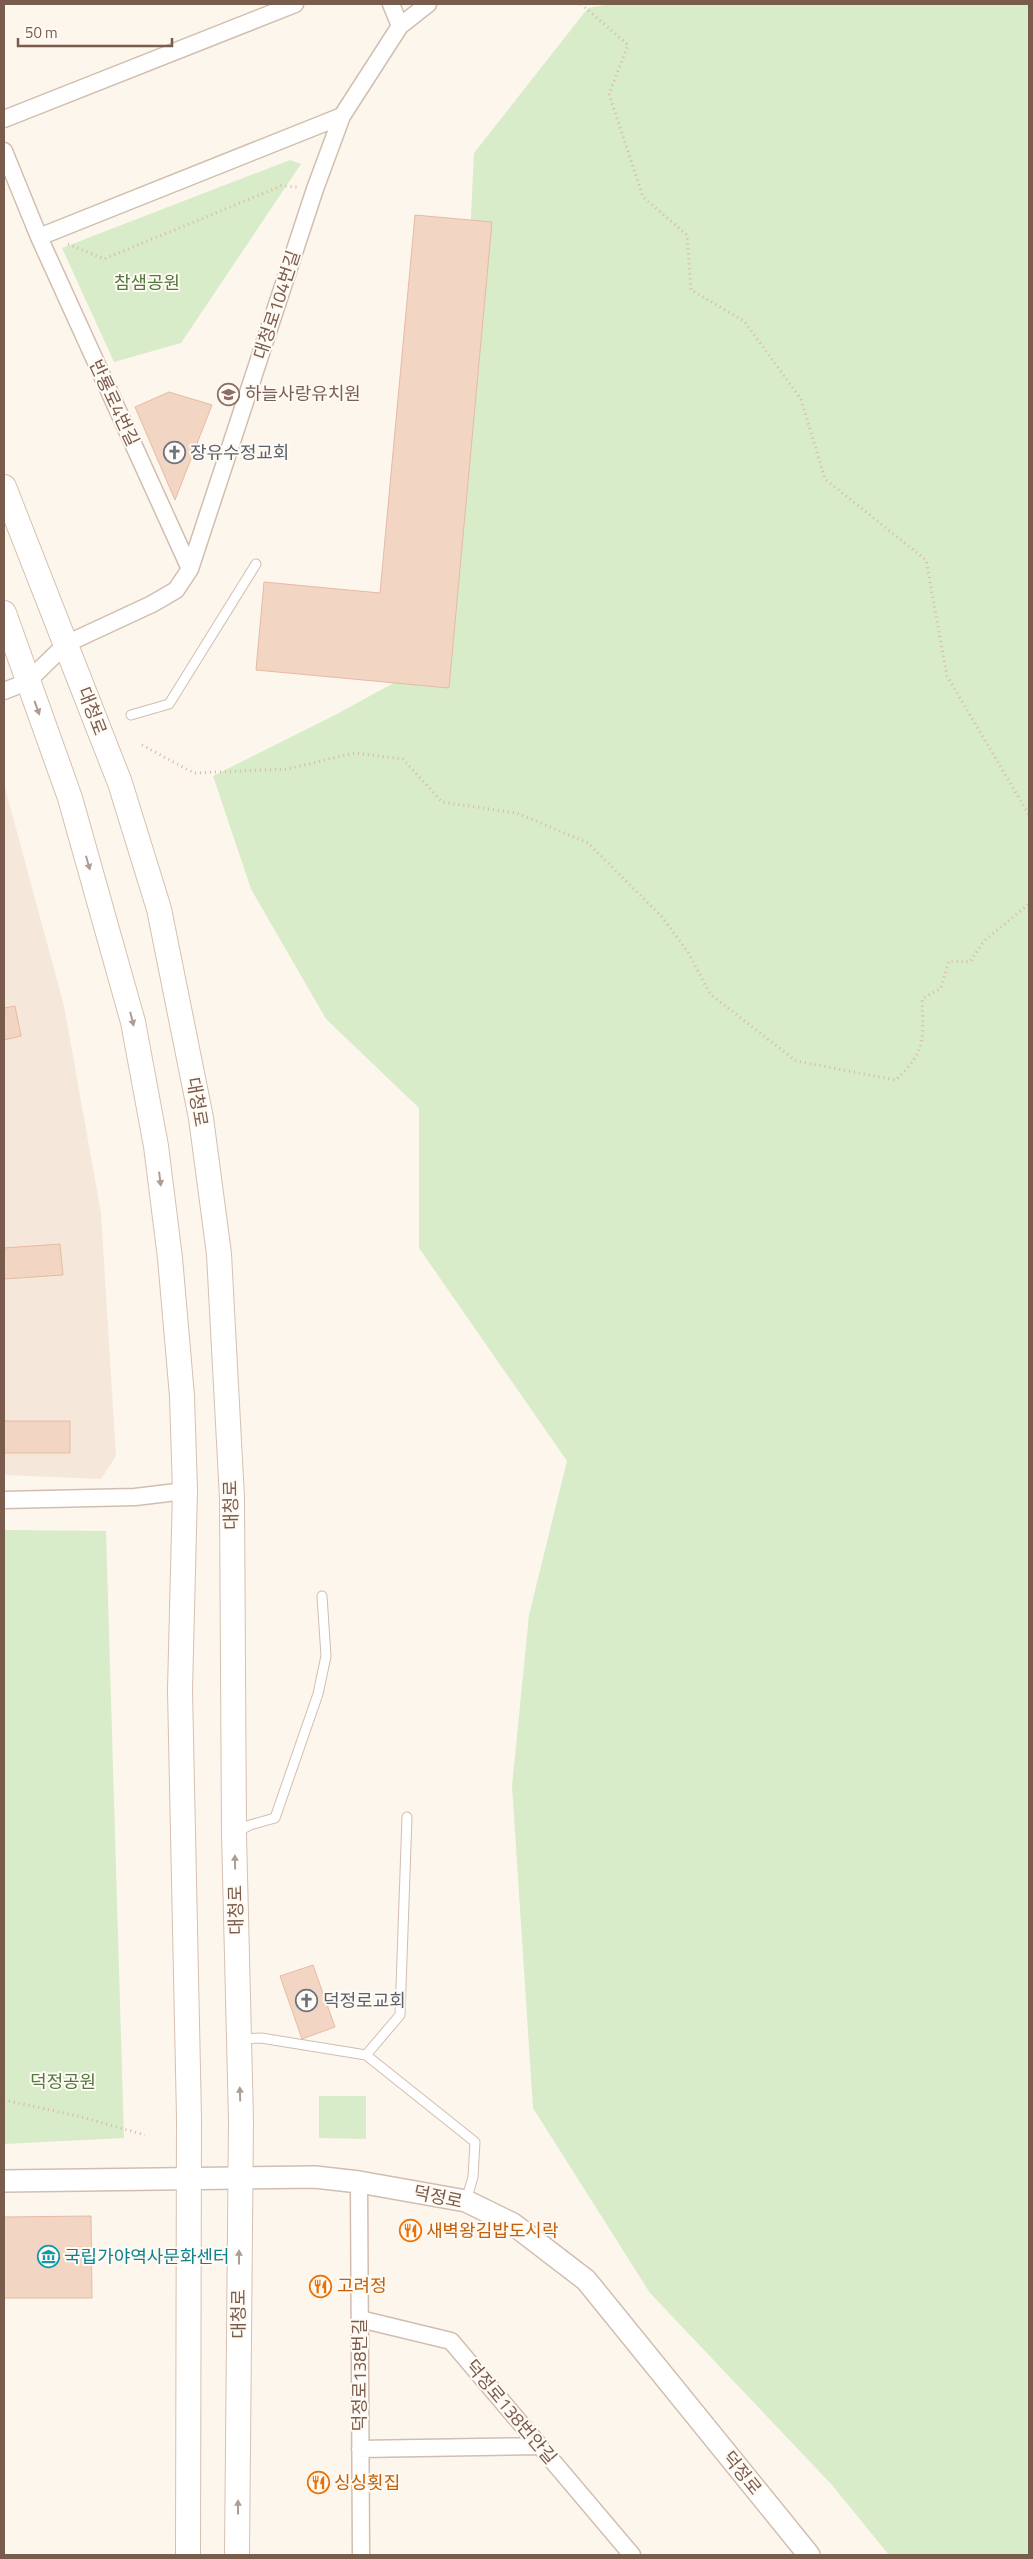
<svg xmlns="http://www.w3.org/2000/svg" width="1033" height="2559" font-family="'Titillium Web','Noto Sans KR',sans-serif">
  <rect width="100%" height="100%" fill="#fdf6ec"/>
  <path fill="#f5e8da" d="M 4,784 L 64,1006 L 101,1213 L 116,1456 L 101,1479 L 4,1475 Z"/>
  <path fill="#d8ecc9" d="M 611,4 L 1029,4 L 1029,2555 L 889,2555 L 832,2485 L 650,2293 L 533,2108 L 512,1786 L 529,1615 L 567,1461 L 419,1248 L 419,1108 L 326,1019 L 251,889 L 213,776 L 337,714 L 450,652 L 474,153 L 588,8 Z
    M 290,160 L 301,164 L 181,343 L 114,362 L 62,248 Z
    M 4,1530 L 106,1531 L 124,2138 L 4,2144 Z
    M 319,2096 L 366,2096 L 366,2139 L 319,2138 Z"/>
  <path fill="#f3d5c3" stroke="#e6bba3" d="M 415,215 L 492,222 L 449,688 L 256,670 L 264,582 L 380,593 Z
    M 169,392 L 212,405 L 175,500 L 135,407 Z
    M 15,1006 L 21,1036 L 4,1040 L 4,1008 Z
    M 60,1244 L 63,1275 L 4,1279 L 4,1248 Z
    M 4,1421 L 70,1421 L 70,1453 L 4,1453 Z
    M 313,1965 L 335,2027 L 302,2039 L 280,1976 Z
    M 91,2216 L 92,2298 L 4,2298 L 4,2217 Z"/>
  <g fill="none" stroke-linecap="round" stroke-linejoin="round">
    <defs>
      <path id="service" d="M 131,715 L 169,704 L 256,564
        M 237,1832 L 250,1825 L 275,1818 L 318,1694 L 326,1656 L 322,1596
        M 241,2039 L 261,2038 L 366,2055 L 475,2142 L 473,2177 L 466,2201
        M 366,2055 L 400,2015 L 407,1817"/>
      <path id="minor" d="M 391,4 L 400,26
        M 4,119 L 295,4
        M 4,151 L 39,237 L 190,569
        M 39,237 L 342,116
        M 4,691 L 27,682 L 66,644 L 152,604 L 176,590 L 190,569 L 315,189 L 342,116 L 400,26 L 428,4
        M 4,1500 L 135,1497 L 185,1491
        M 359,2182 L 361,2555
        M 360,2319 L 451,2341 L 632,2555
        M 360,2449 L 539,2446"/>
      <path id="tertiary" d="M 4,2181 L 315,2177 L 359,2182 L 466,2201 L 513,2224 L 586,2280 L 809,2555"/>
      <path id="secondary" d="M 4,487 L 120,783 L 159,909 L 201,1118 L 219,1254 L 232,1498 L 234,1834 L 241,2120 L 237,2555
        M 4,613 L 70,798 L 133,1022 L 156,1146 L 170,1258 L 182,1396 L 185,1491 L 180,1690 L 189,2118 L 188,2555"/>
    </defs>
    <use href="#service" stroke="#d1beb0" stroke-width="11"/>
    <use href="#minor" stroke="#d1beb0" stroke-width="19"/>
    <use href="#tertiary" stroke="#d1beb0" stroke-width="24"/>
    <use href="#secondary" stroke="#d6c0b0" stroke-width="26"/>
    <path stroke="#d9b8a5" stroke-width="3" stroke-dasharray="1 4" stroke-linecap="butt" d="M 581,4 L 628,45 L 609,94 L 643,197 L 687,235 L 691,290 L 744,321 L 801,399 L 825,479 L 926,560 L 947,676 L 1029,815
      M 68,244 L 104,259 L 281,186 L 297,187
      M 142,745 L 194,773 L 288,769 L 354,753 L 403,759 L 442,802 L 517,813 L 588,843 L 662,917 L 688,952 L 710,994 L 796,1061 L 896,1080 C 927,1049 923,1041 922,999 L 941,988 L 949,961 L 970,962 L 984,941 L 1029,904
      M 4,2100 L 78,2116 L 145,2135"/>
    <use href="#service" stroke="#fff" stroke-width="9"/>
    <use href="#minor" stroke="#fff" stroke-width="16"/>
    <use href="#tertiary" stroke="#fff" stroke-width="21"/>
    <use href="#secondary" stroke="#fff" stroke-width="24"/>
  </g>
  <defs><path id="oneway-solid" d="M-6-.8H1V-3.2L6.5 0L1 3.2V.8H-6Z" transform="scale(1.25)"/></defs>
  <g fill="#af9d94">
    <use href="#oneway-solid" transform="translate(37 708) rotate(70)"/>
    <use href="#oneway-solid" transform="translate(88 863) rotate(74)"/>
    <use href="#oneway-solid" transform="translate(132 1019) rotate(76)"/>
    <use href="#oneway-solid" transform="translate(160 1179) rotate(83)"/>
    <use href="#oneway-solid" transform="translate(235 1862) rotate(-91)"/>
    <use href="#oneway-solid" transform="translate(240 2094) rotate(-92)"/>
    <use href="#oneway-solid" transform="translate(239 2257) rotate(-90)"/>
    <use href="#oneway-solid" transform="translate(238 2507) rotate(-90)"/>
  </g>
  <defs>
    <symbol id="school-ring" viewBox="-11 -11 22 22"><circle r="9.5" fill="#fffaf3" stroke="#8d6e63" stroke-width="1.5"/><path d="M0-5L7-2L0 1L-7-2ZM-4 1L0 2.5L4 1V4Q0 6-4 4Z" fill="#8d6e63"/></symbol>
    <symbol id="church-ring" viewBox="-11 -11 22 22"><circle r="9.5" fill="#fffaf3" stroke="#6b7280" stroke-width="1.5"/><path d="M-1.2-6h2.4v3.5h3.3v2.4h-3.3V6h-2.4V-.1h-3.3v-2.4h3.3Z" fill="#6b7280"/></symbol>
    <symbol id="restaurant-ring" viewBox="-11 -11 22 22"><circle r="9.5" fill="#fffaf3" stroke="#e8710a" stroke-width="1.5"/><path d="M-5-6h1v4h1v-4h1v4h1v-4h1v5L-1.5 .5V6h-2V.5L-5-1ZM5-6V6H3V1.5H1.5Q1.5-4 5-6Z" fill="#e8710a"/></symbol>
    <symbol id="museum-ring" viewBox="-11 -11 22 22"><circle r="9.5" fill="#fffaf3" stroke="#0f9aa8" stroke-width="1.5"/><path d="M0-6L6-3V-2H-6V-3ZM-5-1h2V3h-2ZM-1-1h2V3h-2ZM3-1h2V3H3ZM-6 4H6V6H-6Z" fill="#0f9aa8"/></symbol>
  </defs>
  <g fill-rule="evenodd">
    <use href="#school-ring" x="216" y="382" width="25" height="25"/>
    <use href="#church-ring" x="162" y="440" width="25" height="25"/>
    <use href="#church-ring" x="294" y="1988" width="25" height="25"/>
    <use href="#restaurant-ring" x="398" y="2218" width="25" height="25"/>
    <use href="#museum-ring" x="36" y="2244" width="25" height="25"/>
    <use href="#restaurant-ring" x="308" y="2274" width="25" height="25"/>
    <use href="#restaurant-ring" x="306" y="2470" width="25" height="25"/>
  </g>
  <g text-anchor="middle" stroke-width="4" stroke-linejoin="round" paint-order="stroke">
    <g font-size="18" fill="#537a41" stroke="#fffaf3">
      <text x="147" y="289">참샘공원</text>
      <text x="63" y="2088">덕정공원</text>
    </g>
    <g font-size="18" fill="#7a5c4d" stroke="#fffaf3">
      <text transform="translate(277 305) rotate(-72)" y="6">대청로104번길</text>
      <text transform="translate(114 403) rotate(65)" y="6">반룡로4번길</text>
      <text transform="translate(92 711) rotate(69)" y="6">대청로</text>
      <text transform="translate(197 1102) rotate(80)" y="6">대청로</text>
      <text transform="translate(231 1505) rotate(-91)" y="6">대청로</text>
      <text transform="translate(236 1910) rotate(-91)" y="6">대청로</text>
      <text transform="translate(438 2197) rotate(12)" y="6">덕정로</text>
      <text transform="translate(239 2314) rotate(-90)" y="6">대청로</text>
      <text transform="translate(360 2375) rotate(-90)" y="6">덕정로138번길</text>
      <text transform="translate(511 2412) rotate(50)" y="6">덕정로138번안길</text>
      <text transform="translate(742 2473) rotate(51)" y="6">덕정로</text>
    </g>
    <g font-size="18" fill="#785e54" stroke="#fffaf3" text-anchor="start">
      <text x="245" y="400">하늘사랑유치원</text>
    </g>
    <g font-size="18" fill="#5b616d" stroke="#fffaf3" text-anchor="start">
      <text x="190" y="459">장유수정교회</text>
      <text x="323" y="2007">덕정로교회</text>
    </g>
    <g font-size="18" fill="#c56008" stroke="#fffaf3" text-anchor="start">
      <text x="426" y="2237">새벽왕김밥도시락</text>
      <text x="337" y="2292">고려정</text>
      <text x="334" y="2489">싱싱횟집</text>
    </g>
    <g font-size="18" fill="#0d838f" stroke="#fffaf3" text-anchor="start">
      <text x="64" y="2263">국립가야역사문화센터</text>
    </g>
  </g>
  <rect width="1033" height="2559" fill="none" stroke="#7a5c4d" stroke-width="10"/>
  <path d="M18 38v8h154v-8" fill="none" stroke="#7a5c4d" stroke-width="2.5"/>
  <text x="25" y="38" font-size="15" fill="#7a5c4d" stroke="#fffaf3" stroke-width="4" paint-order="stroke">50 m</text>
</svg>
